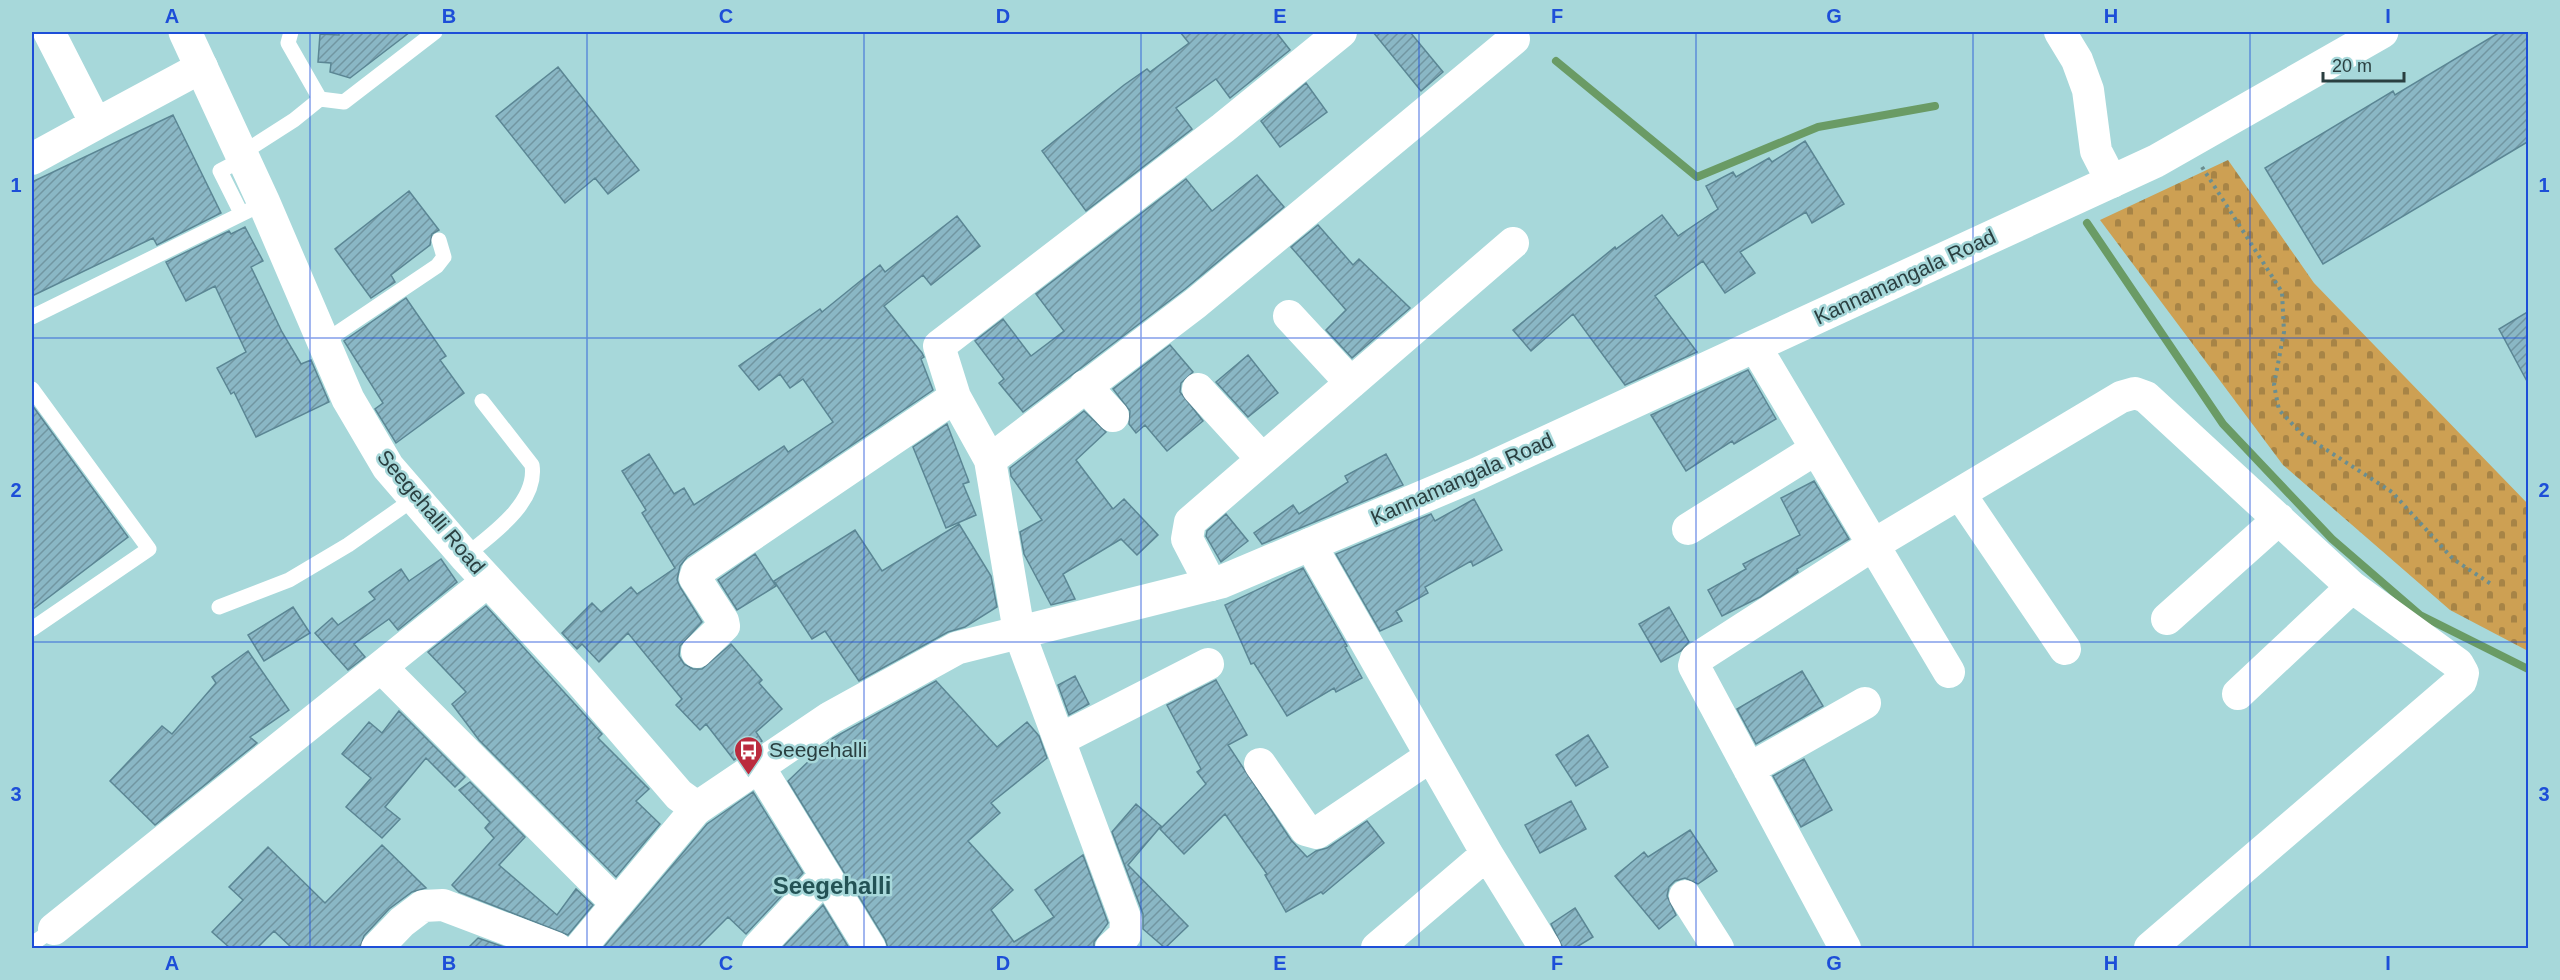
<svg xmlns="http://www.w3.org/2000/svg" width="2560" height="980" font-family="Helvetica,sans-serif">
  <defs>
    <pattern id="cemetery-stones" width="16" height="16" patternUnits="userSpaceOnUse" patternTransform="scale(1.5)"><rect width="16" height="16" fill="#cda053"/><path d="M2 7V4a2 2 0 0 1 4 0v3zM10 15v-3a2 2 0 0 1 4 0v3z" fill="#a78446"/></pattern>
    <pattern id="building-hatch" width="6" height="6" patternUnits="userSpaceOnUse" patternTransform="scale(1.5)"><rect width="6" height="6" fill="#8ab7c5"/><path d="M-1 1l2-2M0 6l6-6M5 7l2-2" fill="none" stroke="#7196a1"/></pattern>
  </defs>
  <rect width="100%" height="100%" fill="#a7d8da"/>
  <path fill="url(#cemetery-stones)" d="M 2228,160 L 2314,283 L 2528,504 L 2528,651 L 2450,610 L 2283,465 L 2100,220 Z"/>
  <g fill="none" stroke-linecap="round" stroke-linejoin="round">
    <path stroke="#6a9b65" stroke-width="8" d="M 1556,61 L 1697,177 L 1818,127 L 1935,106
      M 2087,223 L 2223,424 L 2332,539 L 2420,615 L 2528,669"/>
  </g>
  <path fill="url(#building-hatch)" stroke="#5b8694" stroke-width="1.5" d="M 339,32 L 410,32 L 350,78 L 330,72 L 331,63 L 318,62 L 320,34 L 339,35 Z
    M 1180,32 L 1276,32 L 1290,50 L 1230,98 L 1216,79 L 1176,108 L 1192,129 L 1086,211 L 1042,151 L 1124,85 L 1147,69 L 1150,72 L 1189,43 Z
    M 1373,32 L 1410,32 L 1443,72 L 1421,91 Z
    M 2500,32 L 2529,32 L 2529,141 L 2323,264 L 2265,168 L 2393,91 L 2395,95 Z
    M 558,67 L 639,170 L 608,194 L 595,178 L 565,203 L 496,116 Z
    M 1306,83 L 1327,112 L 1280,147 L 1261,121 Z
    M 173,115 L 221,213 L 157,245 L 153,238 L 32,296 L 32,182 Z
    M 1805,141 L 1844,204 L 1812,223 L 1806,212 L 1740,252 L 1755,273 L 1725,293 L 1703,261 L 1655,296 L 1697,352 L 1625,385 L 1573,314 L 1531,351 L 1513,330 L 1615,247 L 1616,249 L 1662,215 L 1678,236 L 1718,209 L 1706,186 L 1733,172 L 1736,177 L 1769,158 L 1772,162 Z
    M 1257,175 L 1284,207 L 1185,289 L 1023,412 L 999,383 L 1004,379 L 975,341 L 1003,319 L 1031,356 L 1064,331 L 1036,294 L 1186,179 L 1212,211 Z
    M 409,191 L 439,230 L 432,234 L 430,245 L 391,275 L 395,282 L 371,298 L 335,249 Z
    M 957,216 L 980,246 L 931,285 L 923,275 L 884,306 L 922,353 L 924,357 L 921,359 L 933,390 L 687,557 L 680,566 L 677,580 L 680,587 L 702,622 L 680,646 L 679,656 L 684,664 L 693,669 L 702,669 L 731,644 L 762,680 L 759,683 L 782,709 L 756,732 L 762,741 L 734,760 L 706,724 L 700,730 L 676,705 L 682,699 L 628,633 L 599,662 L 582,644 L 577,649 L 562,633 L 592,603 L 601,612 L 631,587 L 637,594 L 675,568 L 642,513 L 646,510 L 622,471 L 649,454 L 674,494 L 684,488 L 694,505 L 784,446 L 788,452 L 833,422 L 803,379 L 790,388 L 780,374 L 759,390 L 739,366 L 820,309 L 822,312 L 880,265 L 885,272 Z
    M 1318,225 L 1353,265 L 1359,259 L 1410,308 L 1352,358 L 1326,330 L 1346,310 L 1291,247 Z
    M 245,227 L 263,261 L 251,267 L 282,332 L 301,364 L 311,360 L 329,402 L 256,437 L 234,392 L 231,394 L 217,368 L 246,352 L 215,286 L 186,301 L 166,262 L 229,231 L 231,234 Z
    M 406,298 L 446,356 L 440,360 L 464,393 L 396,443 L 375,409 L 383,403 L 344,341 Z
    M 2529,311 L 2529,385 L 2499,329 Z
    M 1170,345 L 1193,372 L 1181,383 L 1180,392 L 1203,421 L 1167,451 L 1145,425 L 1136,433 L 1129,424 L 1130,411 L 1113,389 Z
    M 1248,355 L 1278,393 L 1248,417 L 1216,382 Z
    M 1748,370 L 1776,419 L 1734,444 L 1732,441 L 1686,471 L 1651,415 Z
    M 32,405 L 128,537 L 32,610 Z
    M 1084,411 L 1106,432 L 1076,460 L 1113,509 L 1124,499 L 1158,535 L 1137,555 L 1121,539 L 1063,574 L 1075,599 L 1051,605 L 1024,554 L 1020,532 L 1042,520 L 1011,476 L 1010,468 Z
    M 947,424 L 969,482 L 963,484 L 976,515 L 946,528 L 913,447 Z
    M 1386,454 L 1403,485 L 1262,544 L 1254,533 L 1293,505 L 1299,514 L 1348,482 L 1345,476 Z
    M 1814,481 L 1849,539 L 1797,569 L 1798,572 L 1760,597 L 1722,616 L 1708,590 L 1746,569 L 1743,564 L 1800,535 L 1781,498 Z
    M 1474,499 L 1502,550 L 1473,566 L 1471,561 L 1425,587 L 1428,593 L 1396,611 L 1402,621 L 1380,631 L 1336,554 L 1431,514 L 1435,521 Z
    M 1226,514 L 1248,541 L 1221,562 L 1206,536 L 1207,531 Z
    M 959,524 L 991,576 L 997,607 L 965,627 L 948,632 L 859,681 L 825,631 L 812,639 L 774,581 L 855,530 L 882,571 Z
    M 755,554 L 776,586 L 737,610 L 718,580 Z
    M 441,559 L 457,582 L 398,630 L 389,619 L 354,644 L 365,657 L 348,670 L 315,633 L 332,618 L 338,625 L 375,599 L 369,592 L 401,569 L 409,581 Z
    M 1303,568 L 1347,646 L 1345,647 L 1362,678 L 1336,692 L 1334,688 L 1287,716 L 1254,663 L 1251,664 L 1225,605 Z
    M 486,606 L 602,734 L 598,738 L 649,789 L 636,801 L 660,824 L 616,877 L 479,740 L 452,704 L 466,692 L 428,652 Z
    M 293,607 L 310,633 L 264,661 L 248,635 Z
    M 1669,607 L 1689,642 L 1681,651 L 1661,662 L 1639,624 Z
    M 248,651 L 289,710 L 250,737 L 257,743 L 155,825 L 110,781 L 162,726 L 172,734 L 216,683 L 212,677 Z
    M 1802,671 L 1823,706 L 1756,744 L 1737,709 Z
    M 1075,676 L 1089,704 L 1069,715 L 1058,685 Z
    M 1216,680 L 1247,735 L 1228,745 L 1291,840 L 1307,857 L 1316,851 L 1327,848 L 1367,821 L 1384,843 L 1323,894 L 1321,892 L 1286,912 L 1265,875 L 1267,874 L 1225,814 L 1184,854 L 1160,829 L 1206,784 L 1197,772 L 1201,769 L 1167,705 Z
    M 936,681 L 997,747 L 1027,722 L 1039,736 L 1047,758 L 991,803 L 1000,813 L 968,841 L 1013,890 L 991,910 L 1014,942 L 1054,917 L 1035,890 L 1083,855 L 1108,923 L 1094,942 L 1094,948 L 888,948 L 885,939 L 788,781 L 833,738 Z
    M 399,711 L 465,777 L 455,787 L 426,758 L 385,807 L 400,819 L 382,838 L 346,807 L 371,778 L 342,754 L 369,722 L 382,733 Z
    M 1588,735 L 1608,767 L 1576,786 L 1556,755 Z
    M 1804,759 L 1832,810 L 1801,827 L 1773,776 Z
    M 470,782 L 525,837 L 499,865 L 557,915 L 576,889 L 593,905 L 568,935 L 459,892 L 452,885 L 494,838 L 485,828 L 490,822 L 459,790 Z
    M 753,792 L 803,873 L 746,934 L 728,917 L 697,948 L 603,948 L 707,824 Z
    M 1571,801 L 1586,829 L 1540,853 L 1525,825 Z
    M 1136,804 L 1161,826 L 1128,865 L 1188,926 L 1165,948 L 1143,929 L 1143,914 L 1112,832 Z
    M 1690,830 L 1717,871 L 1698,884 L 1685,878 L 1675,881 L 1669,887 L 1667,896 L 1676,915 L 1659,929 L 1615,876 L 1644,852 L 1648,857 Z
    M 382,845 L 426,888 L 412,892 L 389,909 L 364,936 L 360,948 L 292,948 L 274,931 L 257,948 L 230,948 L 212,932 L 243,900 L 229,887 L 268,847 L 325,903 Z
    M 823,905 L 849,948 L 782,948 Z
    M 1575,908 L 1593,937 L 1575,948 L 1563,948 L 1551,924 Z
    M 478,938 L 507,948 L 468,948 Z"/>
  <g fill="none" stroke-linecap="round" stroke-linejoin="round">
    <path stroke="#6b8e90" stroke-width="4" stroke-dasharray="3 4.5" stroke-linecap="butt" d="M 2202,167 L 2282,292 L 2284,332 L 2274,385 L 2279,410 L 2302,434 L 2392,492 L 2453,559 L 2491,584"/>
    <path stroke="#fff" stroke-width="15" d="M 291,32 L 288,43 L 320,99
      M 241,154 L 294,120 L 320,99 L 344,102 L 435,32
      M 241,213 L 220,171 L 243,159
      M 32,317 L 264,203
      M 324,342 L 437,266 L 444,257 L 439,240
      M 32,389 L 149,549 L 32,629
      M 465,556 C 491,535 538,503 532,465 L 482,401
      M 219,607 L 289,580 L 348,545 L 415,498
      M 32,944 L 54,929"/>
    <path stroke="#fff" stroke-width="32" d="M 2060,32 L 2077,60 L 2088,90 L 2096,151 L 2112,182
      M 96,124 L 202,67
      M 32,159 L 96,124 L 49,32
      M 1289,316 L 1351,383
      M 1755,346 L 1949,672
      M 1085,386 L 1113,416
      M 1198,389 L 1262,459
      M 990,460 L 1196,303 L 1514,39
      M 1960,494 L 2065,649
      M 1688,529 L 1816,449
      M 1310,544 L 1487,854 L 1545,948
      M 1211,585 L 1187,539 L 1190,522 L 1513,243
      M 2167,619 L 2279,519
      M 697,652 L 724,626 L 723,621 L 695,578 L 697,572 L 955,397
      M 381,667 L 617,904
      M 2238,694 L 2352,587
      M 1061,739 L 1208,664
      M 1260,764 L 1306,830 L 1317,833 L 1431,756
      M 759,767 L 870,948
      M 1749,769 L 1865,703
      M 1685,896 L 1718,948
      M 54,929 L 488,581
      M 377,948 L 402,922 L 423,906 L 443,905 L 556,948
      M 580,948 L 697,808
      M 758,948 L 825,876
      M 1111,948 L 1125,935 L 1126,920 L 1019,632 L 990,460 L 955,397 L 939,346 L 1223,128 L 1341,32
      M 1377,948 L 1487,854
      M 1845,948 L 1694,666 L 1696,659 L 1873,545 L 2121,397 L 2135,393 L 2146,397 L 2352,587 L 2458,664 L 2463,673 L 2461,681 L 2150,948"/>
    <path stroke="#fff" stroke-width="33" d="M 185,32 L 264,203 L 348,399 L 388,467 L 465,556 L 578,678 L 679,795 L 697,808 L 830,718 L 957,648 L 1221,582 L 1477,474 L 2156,161 L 2382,32"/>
  </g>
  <path fill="none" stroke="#1d4ed8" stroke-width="1.5" stroke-opacity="0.55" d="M 310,32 L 310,948M 587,32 L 587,948M 864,32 L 864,948M 1141,32 L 1141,948M 1419,32 L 1419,948M 1696,32 L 1696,948M 1973,32 L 1973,948M 2250,32 L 2250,948M 32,338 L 2528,338M 32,642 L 2528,642"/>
  <defs>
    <symbol id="bus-pin" viewBox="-11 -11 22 30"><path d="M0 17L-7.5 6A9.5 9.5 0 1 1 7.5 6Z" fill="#bb2b3e" stroke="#a7d8da"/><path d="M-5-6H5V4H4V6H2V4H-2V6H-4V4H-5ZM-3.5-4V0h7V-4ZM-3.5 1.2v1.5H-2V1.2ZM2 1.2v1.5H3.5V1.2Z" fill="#fff"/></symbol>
  </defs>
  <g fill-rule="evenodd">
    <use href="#bus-pin" x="732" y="734" width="33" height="45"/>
  </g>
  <g text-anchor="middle" stroke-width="5" stroke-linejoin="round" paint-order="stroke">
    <g font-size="21" fill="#2a3f40" stroke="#a7d8da">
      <text transform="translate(1905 277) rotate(-25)" y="7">Kannamangala Road</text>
      <text transform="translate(1462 479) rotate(-24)" y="7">Kannamangala Road</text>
      <text transform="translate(431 512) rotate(50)" y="7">Seegehalli Road</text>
    </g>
    <g font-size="21" fill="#2a3f40" stroke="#a7d8da" text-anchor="start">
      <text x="769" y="757">Seegehalli</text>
    </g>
    <g font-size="24" font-weight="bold" fill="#235255" stroke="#a7d8da">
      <text x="832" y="894">Seegehalli</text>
    </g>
  </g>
  <rect width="2560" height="980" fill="none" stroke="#a7d8da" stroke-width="66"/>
  <path d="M2323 72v9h81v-9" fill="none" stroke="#2a3f40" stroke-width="3"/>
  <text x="2332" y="72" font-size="18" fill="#2a3f40" stroke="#a7d8da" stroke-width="4.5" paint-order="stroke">20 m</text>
  <rect x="33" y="33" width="2494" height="914" fill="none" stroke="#1d4ed8" stroke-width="2"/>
  <g font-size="20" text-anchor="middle" font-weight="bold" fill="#1d4ed8">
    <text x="172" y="23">A</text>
    <text x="449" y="23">B</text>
    <text x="726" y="23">C</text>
    <text x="1003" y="23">D</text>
    <text x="1280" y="23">E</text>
    <text x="1557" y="23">F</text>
    <text x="1834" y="23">G</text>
    <text x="2111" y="23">H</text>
    <text x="2388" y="23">I</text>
    <text x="16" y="192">1</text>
    <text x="2544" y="192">1</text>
    <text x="16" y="497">2</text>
    <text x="2544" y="497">2</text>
    <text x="16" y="801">3</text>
    <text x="2544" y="801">3</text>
    <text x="172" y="970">A</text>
    <text x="449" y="970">B</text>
    <text x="726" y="970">C</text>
    <text x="1003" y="970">D</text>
    <text x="1280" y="970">E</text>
    <text x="1557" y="970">F</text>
    <text x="1834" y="970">G</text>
    <text x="2111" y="970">H</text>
    <text x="2388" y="970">I</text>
  </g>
</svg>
